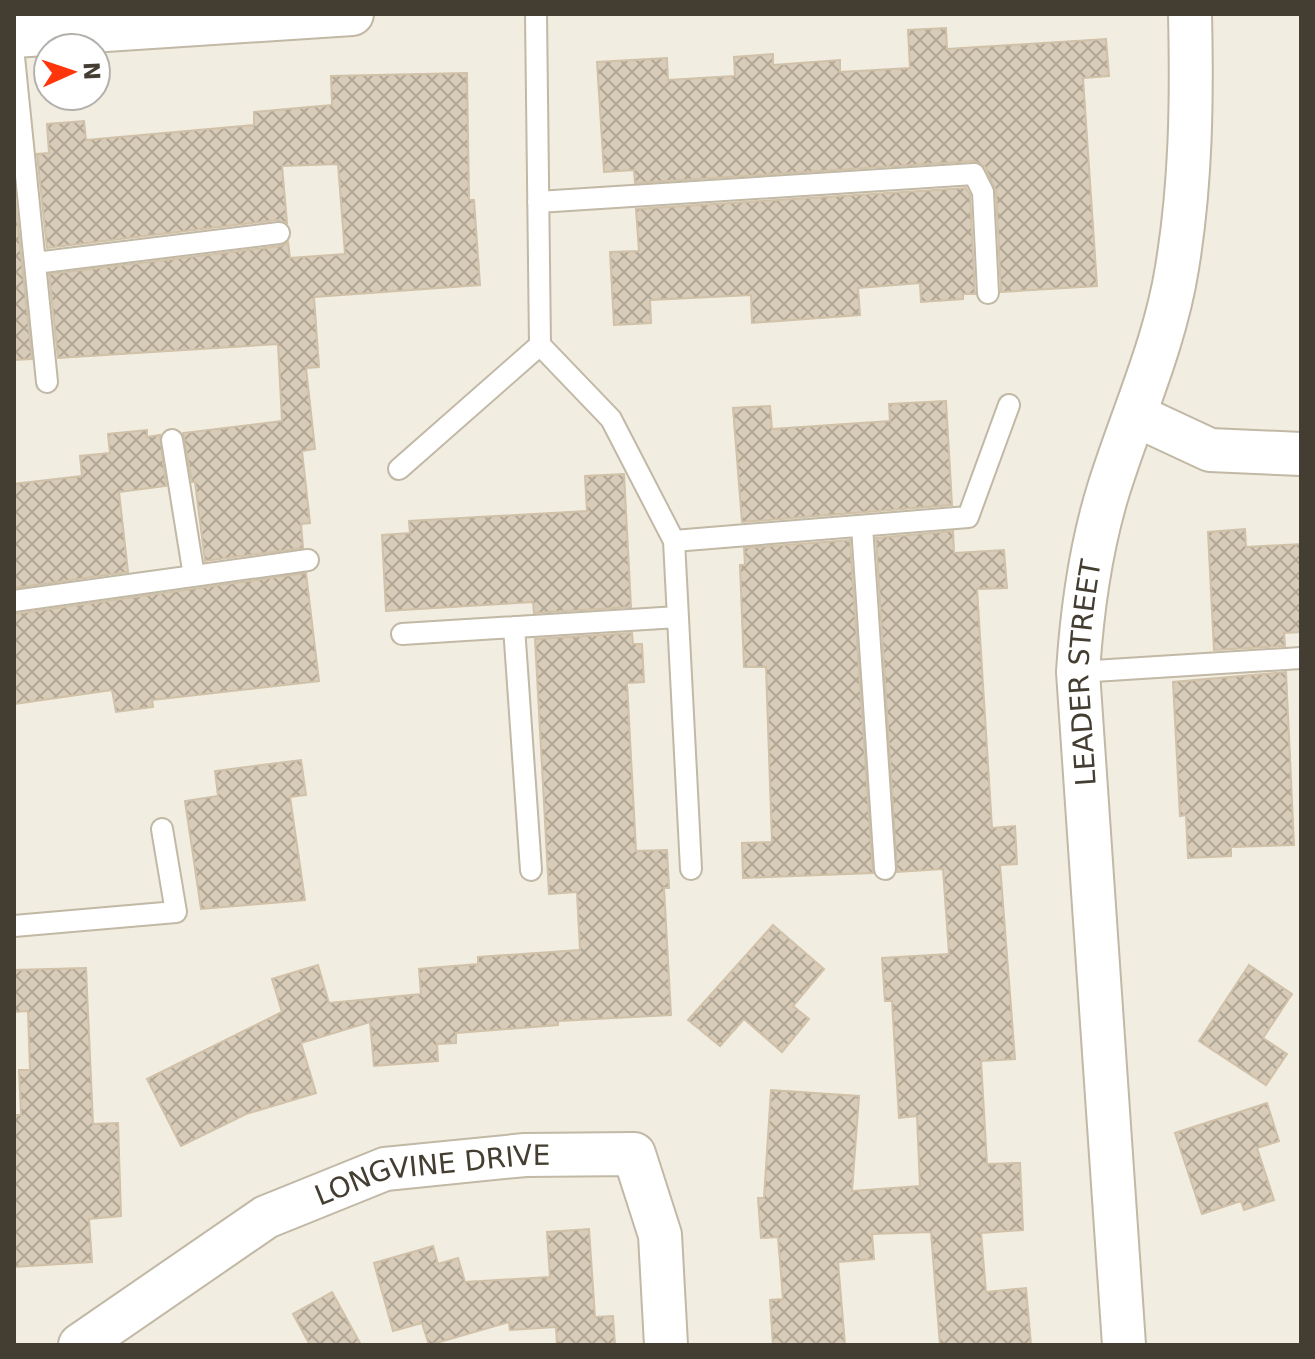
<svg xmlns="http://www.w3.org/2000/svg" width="1315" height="1359" font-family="'DejaVu Sans',sans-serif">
  <defs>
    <pattern id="building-cross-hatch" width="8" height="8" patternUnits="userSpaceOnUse" patternTransform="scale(2)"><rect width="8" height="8" fill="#d8ccb8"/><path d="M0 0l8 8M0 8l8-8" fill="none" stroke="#b1a796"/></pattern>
  </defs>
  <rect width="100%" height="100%" fill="#f2ede1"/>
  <path fill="url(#building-cross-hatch)" stroke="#d0c1a8" stroke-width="2" d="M 946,28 L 947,49 L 1106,39 L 1109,76 L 1083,78 L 1097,286 L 1001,292 L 996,191 L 985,167 L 974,161 L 635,183 L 634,170 L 604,172 L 597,62 L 667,58 L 668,80 L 735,76 L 734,57 L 773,54 L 773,65 L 840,60 L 840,72 L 910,68 L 908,30 Z
    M 467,73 L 469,200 L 474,200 L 480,285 L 314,297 L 319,367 L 306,368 L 315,449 L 302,451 L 310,523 L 301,524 L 303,548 L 205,561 L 195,482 L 192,482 L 183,433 L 282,421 L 278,344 L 58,358 L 49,274 L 281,246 L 288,242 L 290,258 L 345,254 L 338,164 L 282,166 L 287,223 L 277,220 L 47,248 L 37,154 L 49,153 L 47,124 L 84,121 L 86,140 L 254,125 L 254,112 L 332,105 L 331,76 Z
    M 14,186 L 32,359 L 14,360 Z
    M 966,188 L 970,195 L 975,294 L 963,294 L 963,299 L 921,302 L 920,283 L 858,288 L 860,315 L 752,323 L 751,295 L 650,300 L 651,323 L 614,325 L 610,252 L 639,251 L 636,209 Z
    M 946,401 L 952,505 L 742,522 L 733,408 L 770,406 L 772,429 L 890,421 L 889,404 Z
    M 147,430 L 147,437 L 160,435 L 166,486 L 119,492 L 128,572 L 14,588 L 14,484 L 82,476 L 80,456 L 110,453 L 108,434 Z
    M 624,474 L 631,607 L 534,613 L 533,602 L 386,611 L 382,535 L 410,533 L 409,521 L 587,511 L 585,476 Z
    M 1245,529 L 1246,547 L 1301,544 L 1301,632 L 1284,633 L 1285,646 L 1214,650 L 1208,532 Z
    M 953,531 L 954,553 L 1004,550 L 1007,588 L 977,589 L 992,828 L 1015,826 L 1017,864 L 1000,865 L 1015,1059 L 981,1061 L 987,1164 L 1020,1163 L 1023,1230 L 981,1233 L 986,1292 L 1026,1288 L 1031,1345 L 940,1345 L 931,1232 L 872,1234 L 874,1259 L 838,1262 L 845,1345 L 773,1345 L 770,1300 L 783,1299 L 778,1237 L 761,1238 L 758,1198 L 764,1198 L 771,1090 L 859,1096 L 852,1191 L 920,1186 L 917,1116 L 899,1118 L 892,1001 L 885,1001 L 882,958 L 949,954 L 943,869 L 897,872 L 876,538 Z
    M 850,540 L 873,873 L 743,878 L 742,843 L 772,842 L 766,667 L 744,667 L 740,565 L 745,565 L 744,548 Z
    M 306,573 L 319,681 L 152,700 L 153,707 L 116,712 L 112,690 L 14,704 L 14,614 Z
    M 632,633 L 633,644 L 642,644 L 644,682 L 627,683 L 636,851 L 667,850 L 669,888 L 664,888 L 671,1015 L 558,1021 L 558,1025 L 456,1033 L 456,1043 L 437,1044 L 438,1061 L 374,1066 L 370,1022 L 301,1043 L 316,1093 L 246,1114 L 181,1146 L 147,1079 L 282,1012 L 272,979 L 318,965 L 329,1003 L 421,994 L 419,969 L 478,964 L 478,957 L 580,950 L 577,892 L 549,894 L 535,639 Z
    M 1286,672 L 1294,845 L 1231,847 L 1231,856 L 1188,858 L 1186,815 L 1180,816 L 1173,682 Z
    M 301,760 L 306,795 L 290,797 L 305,900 L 201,909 L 185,801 L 218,796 L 215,771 Z
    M 773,925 L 824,969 L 793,1006 L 809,1019 L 782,1052 L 744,1019 L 720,1046 L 688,1020 Z
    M 1249,965 L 1292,994 L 1263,1038 L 1287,1054 L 1266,1085 L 1199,1041 Z
    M 86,968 L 93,1124 L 118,1123 L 121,1216 L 89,1219 L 92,1262 L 14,1267 L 14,1115 L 21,1115 L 19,1070 L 30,1070 L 28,1011 L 14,1012 L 14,970 Z
    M 1267,1103 L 1279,1141 L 1257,1148 L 1274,1200 L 1244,1210 L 1241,1201 L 1202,1214 L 1175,1133 Z
    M 589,1229 L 595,1317 L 613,1316 L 615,1345 L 557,1345 L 556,1327 L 510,1330 L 509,1322 L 429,1345 L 422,1323 L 393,1331 L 374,1263 L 433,1246 L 438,1264 L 458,1258 L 465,1282 L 550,1277 L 547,1232 Z
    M 332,1292 L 361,1345 L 310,1345 L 293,1314 Z"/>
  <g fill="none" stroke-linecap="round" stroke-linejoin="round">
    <defs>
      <path id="lane" d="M 14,57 L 47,382
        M 538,202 L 974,174 L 983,192 L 988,293
        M 35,263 L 279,233
        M 540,345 L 611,419 L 674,541 L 691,869
        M 172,440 L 194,576
        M 399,469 L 540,345 L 536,14
        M 862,526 L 885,869
        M 674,541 L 968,517 L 1009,405
        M 14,601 L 308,560
        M 514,627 L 531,870
        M 402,634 L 678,617
        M 1078,672 L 1301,658
        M 14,926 L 176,912 L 162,829"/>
      <g id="street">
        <path d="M 14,36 L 352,14"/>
        <path d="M 1137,416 L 1210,450 L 1301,454"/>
        <path id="s1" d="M 80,1345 L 266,1217 L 385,1169 L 525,1155 L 634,1154 L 660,1235 L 666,1345"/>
        <path id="s2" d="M 1124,1345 L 1078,672 C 1082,609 1090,549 1109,488 C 1132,415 1165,344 1177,268 C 1191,184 1192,99 1190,14"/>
      </g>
    </defs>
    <use href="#lane" stroke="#c1b8a5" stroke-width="24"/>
    <use href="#street" stroke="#c1b8a5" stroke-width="46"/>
    <use href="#lane" stroke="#fff" stroke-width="20"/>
    <use href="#street" stroke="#fff" stroke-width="42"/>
  </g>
  <g text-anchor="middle" stroke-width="8" stroke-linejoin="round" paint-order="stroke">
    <g font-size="28" fill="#443d31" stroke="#fff">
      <text dy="10" stroke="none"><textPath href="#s2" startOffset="674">LEADER STREET</textPath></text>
      <text dy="10" stroke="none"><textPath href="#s1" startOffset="400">LONGVINE DRIVE</textPath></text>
    </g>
  </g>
  <rect width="1315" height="1359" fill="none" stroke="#443d31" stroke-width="32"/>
  <g transform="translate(72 72) rotate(87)"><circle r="38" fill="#ffffff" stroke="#b4b1ad" stroke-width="2"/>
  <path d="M0-6L14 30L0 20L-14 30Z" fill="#ff350b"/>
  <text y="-12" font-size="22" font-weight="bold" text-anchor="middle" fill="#443d31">N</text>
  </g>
</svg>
